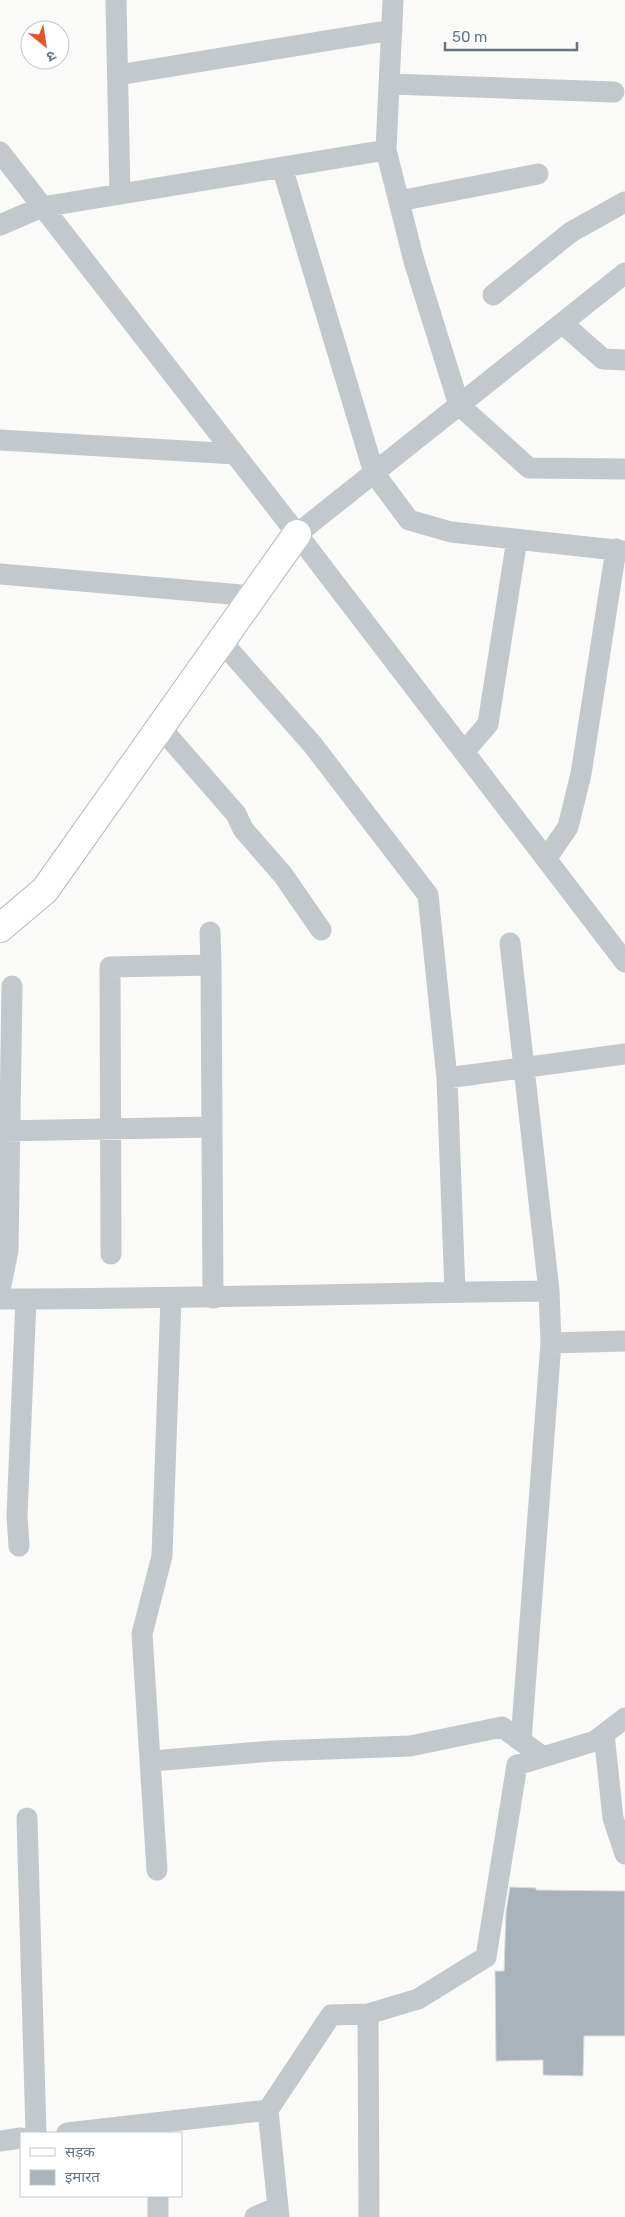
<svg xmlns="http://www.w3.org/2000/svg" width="625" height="2217" font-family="Rubik,'Noto Sans Devanagari',sans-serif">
  <rect width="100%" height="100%" fill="#fafaf8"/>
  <path fill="#aab3b9" stroke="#dcdcda" d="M 510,1887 L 536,1888 L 536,1890 L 625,1891 L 625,2036 L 584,2036 L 583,2076 L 543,2075 L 543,2060 L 496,2061 L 495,1971 L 504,1971 L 506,1912 Z"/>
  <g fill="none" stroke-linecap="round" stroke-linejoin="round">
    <defs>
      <path id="secondary" d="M 0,928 L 45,890 L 297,534"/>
    </defs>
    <use href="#secondary" stroke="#b3babf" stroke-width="30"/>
    <path stroke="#c3c8cc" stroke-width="21" d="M 116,0 L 120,194
      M 393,0 L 386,150 L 414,261 L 459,405 L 529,468 L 625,469
      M 118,75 L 392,30
      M 390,84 L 614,92
      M 0,152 L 297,534 L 625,962
      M 282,167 L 374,473 L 409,520 L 451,532 L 625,551
      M 399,201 L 538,174
      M 0,225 L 42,207 L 386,150
      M 493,295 L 571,232 L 625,202
      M 562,323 L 603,359 L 625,360
      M 0,440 L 235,454
      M 297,534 L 625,273
      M 0,574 L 253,596
      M 221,641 L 312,744 L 428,895 L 447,1078
      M 160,727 L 236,814 L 243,829 L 283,875 L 321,930
      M 464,752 L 488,724 L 517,539
      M 546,859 L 568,827 L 581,774 L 616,549
      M 210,932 L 211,965
      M 510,943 L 549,1291 L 551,1343 L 625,1341
      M 0,1131 L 212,1127
      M 111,1254 L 110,967 L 211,965 L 213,1298
      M 0,1290 L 8,1251 L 12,986
      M 455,1292 L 447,1078 L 625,1054
      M 0,1299 C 183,1299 366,1293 549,1291
      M 19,1546 L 17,1516 L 26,1299
      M 604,1734 L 613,1818 L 625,1854
      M 521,1741 L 551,1343
      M 152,1761 L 273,1751 L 410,1746 L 502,1727 L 543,1757
      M 27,1818 L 36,2133
      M 157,1870 L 142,1634 L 162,1556 L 171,1298
      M 368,2014 L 369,2217
      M 268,2110 L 279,2217
      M 67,2133 L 268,2110 L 331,2015 L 368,2014 L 418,1999 L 486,1957 L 517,1765 L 595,1741 L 625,1718
      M 0,2141 L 21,2138
      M 158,2196 L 158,2217
      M 255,2217 L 278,2207"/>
    <use href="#secondary" stroke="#fff" stroke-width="28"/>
  </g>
  <rect x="20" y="2132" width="162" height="65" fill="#ffffff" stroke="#c1c8cd"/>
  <rect x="30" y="2148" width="25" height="8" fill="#ffffff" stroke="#c1c8cd"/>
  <text x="65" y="2157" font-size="15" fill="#657683">सड़क</text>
  <rect x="30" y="2170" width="25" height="15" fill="#aab3b9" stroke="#c1c8cd"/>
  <text x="65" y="2182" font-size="15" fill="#657683">इमारत</text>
  <g transform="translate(45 45) rotate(150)"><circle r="24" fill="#ffffff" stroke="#c1c8cd"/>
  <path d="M0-4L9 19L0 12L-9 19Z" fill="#e4572e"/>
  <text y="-8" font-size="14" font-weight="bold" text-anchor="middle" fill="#657683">उ</text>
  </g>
  <path d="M445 42v8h132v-8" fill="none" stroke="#657683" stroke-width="2.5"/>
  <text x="452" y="42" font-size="15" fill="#657683" stroke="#ffffff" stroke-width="4" paint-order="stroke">50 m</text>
</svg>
